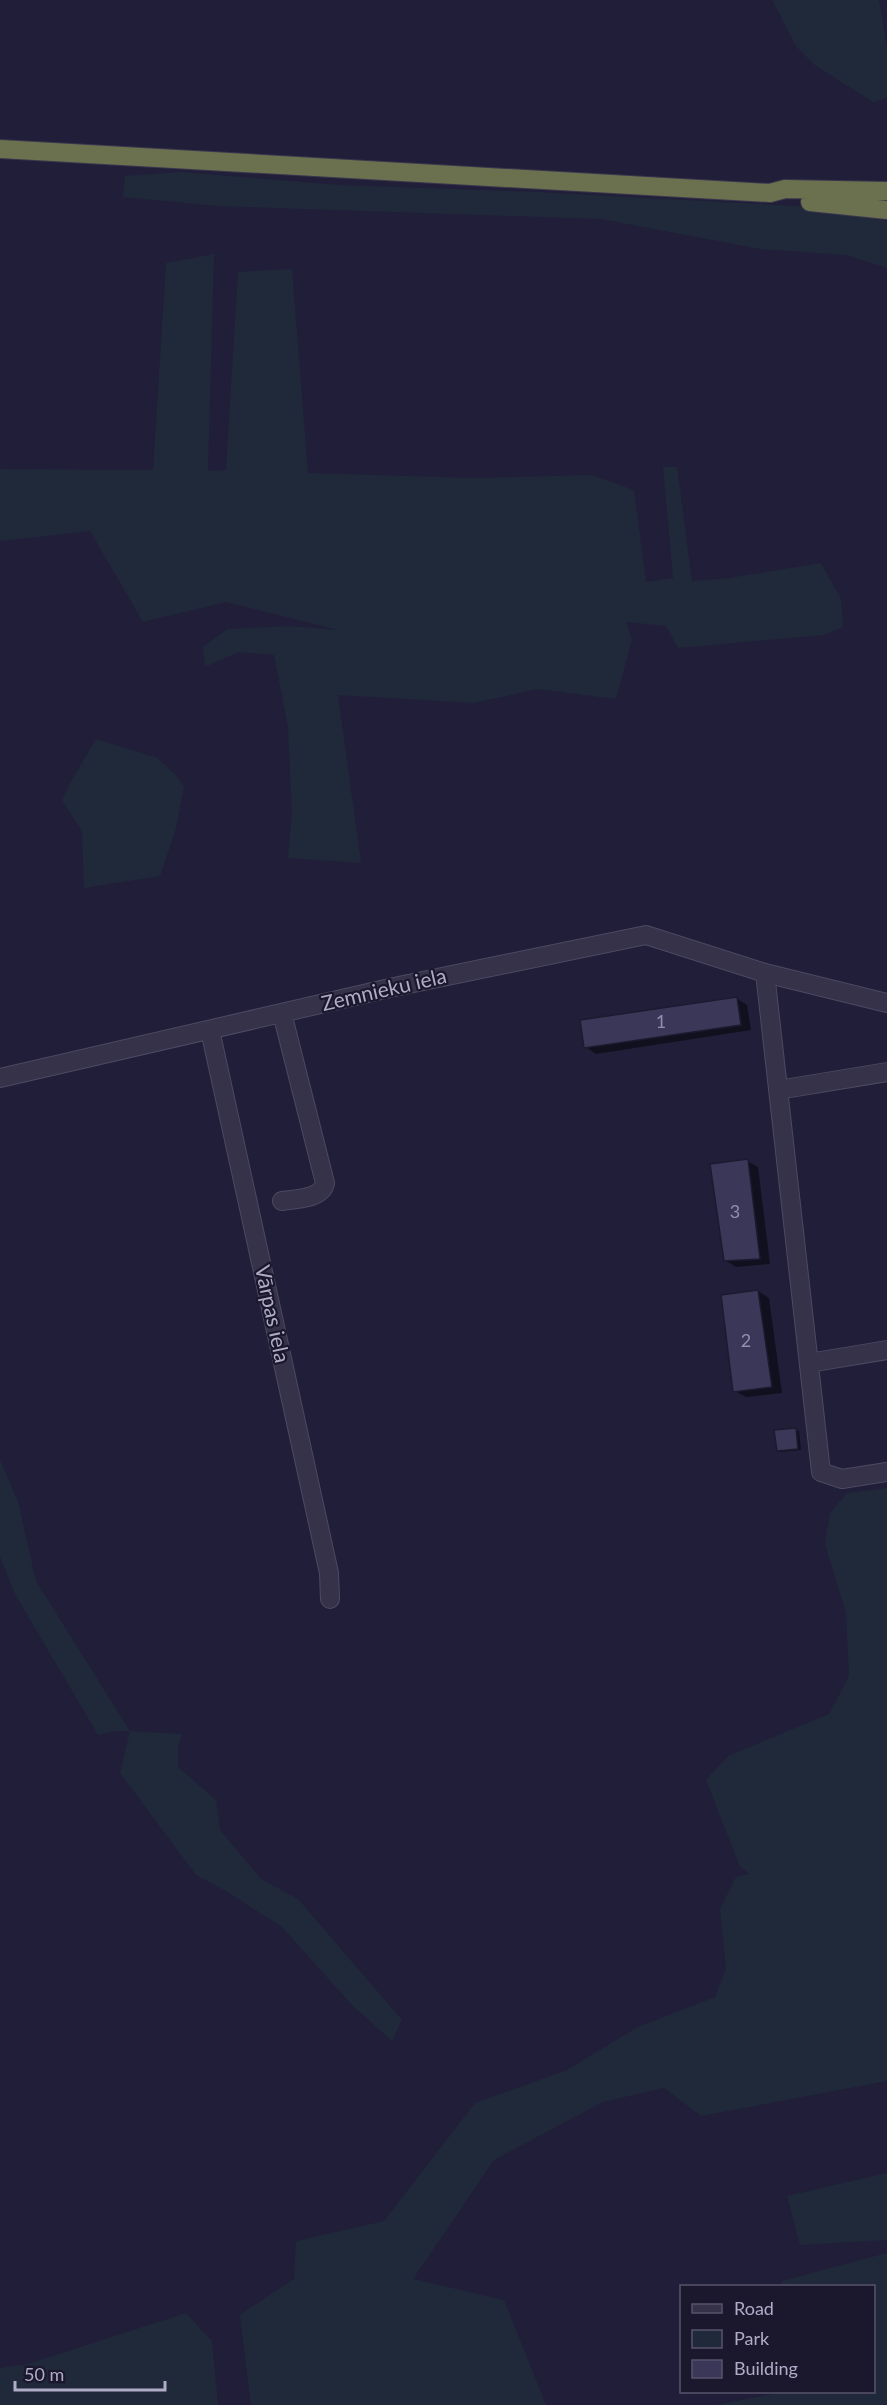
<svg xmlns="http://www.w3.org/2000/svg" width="887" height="2405" font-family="Lato,sans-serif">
  <rect width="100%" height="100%" fill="#211e39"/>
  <path fill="#20293a" d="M 772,0 L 879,0 L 887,47 L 887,98 L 873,102 L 816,66 L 796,46 Z
    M 182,172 L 339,185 L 537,192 L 814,207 L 887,221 L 887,268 L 846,255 L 760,249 L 601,219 L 217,206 L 123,197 L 125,176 Z
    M 214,254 L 208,471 L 226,470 L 238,272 L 292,269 L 308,473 L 475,478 L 591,475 L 634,490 L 646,582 L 673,578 L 663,467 L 677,467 L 692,581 L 729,578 L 821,563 L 841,599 L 843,627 L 824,635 L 678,648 L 666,626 L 626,622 L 632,640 L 616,699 L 537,689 L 474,703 L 338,695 L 361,863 L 288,858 L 292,813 L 288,727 L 274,655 L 239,652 L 205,667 L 203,647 L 227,629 L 289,626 L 338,630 L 226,602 L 143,622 L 90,531 L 0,541 L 0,469 L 153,470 L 166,263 Z
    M 96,739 L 157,758 L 176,775 L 184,787 L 176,828 L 160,876 L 84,888 L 82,831 L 62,800 L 70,783 Z
    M 0,1460 L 18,1502 L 36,1581 L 130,1731 L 182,1734 L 178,1747 L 178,1767 L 216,1800 L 220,1830 L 261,1879 L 298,1899 L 402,2020 L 392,2041 L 352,2005 L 282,1927 L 226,1891 L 196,1875 L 120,1773 L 130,1731 L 115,1731 L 98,1735 L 15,1594 L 0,1557 Z
    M 887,1488 L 887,2081 L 701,2116 L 664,2088 L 603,2102 L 494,2160 L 413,2279 L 504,2300 L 546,2405 L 251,2405 L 240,2315 L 294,2279 L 296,2241 L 384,2221 L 475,2103 L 567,2070 L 638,2027 L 715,1997 L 726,1969 L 720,1909 L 736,1877 L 750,1874 L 740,1867 L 706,1780 L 728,1756 L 829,1714 L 849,1676 L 846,1613 L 825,1544 L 830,1513 L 847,1493 Z
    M 887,2173 L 887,2240 L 800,2245 L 787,2196 Z
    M 887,2253 L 887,2405 L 716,2405 L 773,2394 L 774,2392 L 874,2392 L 874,2286 L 782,2286 L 782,2281 Z
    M 186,2313 L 212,2341 L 218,2405 L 0,2405 L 0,2368 L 28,2364 Z"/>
  <path fill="#0007" d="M 736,998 L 747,1005 L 751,1030 L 596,1054 L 586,1047 Z
    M 747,1161 L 758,1167 L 770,1264 L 736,1267 L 725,1260 Z
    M 758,1291 L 769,1298 L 782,1393 L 746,1397 L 735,1391 Z
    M 796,1430 L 799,1431 L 801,1450 L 781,1452 L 778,1450 Z"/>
  <path fill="#3b3758" stroke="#1d1a30" stroke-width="1.5" d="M 737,997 L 741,1025 L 584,1048 L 580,1020 Z
    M 748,1159 L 760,1259 L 724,1261 L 710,1164 Z
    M 758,1290 L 772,1387 L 733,1392 L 721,1295 Z
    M 796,1428 L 798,1449 L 777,1451 L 774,1430 Z"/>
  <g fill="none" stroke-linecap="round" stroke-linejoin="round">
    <defs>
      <path id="minor" d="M 765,973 L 821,1472 L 842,1479 L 887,1472
        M 282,1013 L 325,1183 C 322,1199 296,1199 282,1201
        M 210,1030 L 329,1573 L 330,1599
        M 0,1078 L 394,987 L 646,935 L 765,973 L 887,1003
        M 778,1090 L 887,1072
        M 809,1363 L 887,1350"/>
      <path id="highway" d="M 0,149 L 770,193 L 785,189 L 887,191
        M 810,202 L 887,210"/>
    </defs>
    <use href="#minor" stroke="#4d4962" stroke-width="20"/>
    <use href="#highway" stroke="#3a374e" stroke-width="20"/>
    <use href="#minor" stroke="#35324a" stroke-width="18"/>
    <use href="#highway" stroke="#6b714e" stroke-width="18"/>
  </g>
  <g text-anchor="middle" stroke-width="4.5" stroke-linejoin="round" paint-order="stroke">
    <g font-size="18" fill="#938fab">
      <text x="661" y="1028">1</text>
      <text x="735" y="1218">3</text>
      <text x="746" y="1347">2</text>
    </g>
    <g font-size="21" fill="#b0acc7" stroke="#1b182e">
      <text transform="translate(384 990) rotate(-13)" y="7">Zemnieku iela</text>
      <text transform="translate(272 1314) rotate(78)" y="7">Vārpas iela</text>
    </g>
  </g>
  <rect x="680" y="2285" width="195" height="108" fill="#1b182e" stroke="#57536b" stroke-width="1.5"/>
  <rect x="692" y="2304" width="30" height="9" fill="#35324a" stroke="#57536b" stroke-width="1.5"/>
  <text x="734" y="2315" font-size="18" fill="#b0acc7">Road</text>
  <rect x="692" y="2330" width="30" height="18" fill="#20293a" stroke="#57536b" stroke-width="1.5"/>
  <text x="734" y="2345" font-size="18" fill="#b0acc7">Park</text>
  <rect x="692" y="2360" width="30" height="18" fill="#3b3758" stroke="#57536b" stroke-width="1.5"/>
  <text x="734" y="2375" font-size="18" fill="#b0acc7">Building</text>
  <path d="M15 2381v9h150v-9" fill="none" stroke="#b0acc7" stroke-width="3"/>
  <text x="24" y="2381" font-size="18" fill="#b0acc7" stroke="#1b182e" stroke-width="4.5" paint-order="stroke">50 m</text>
</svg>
